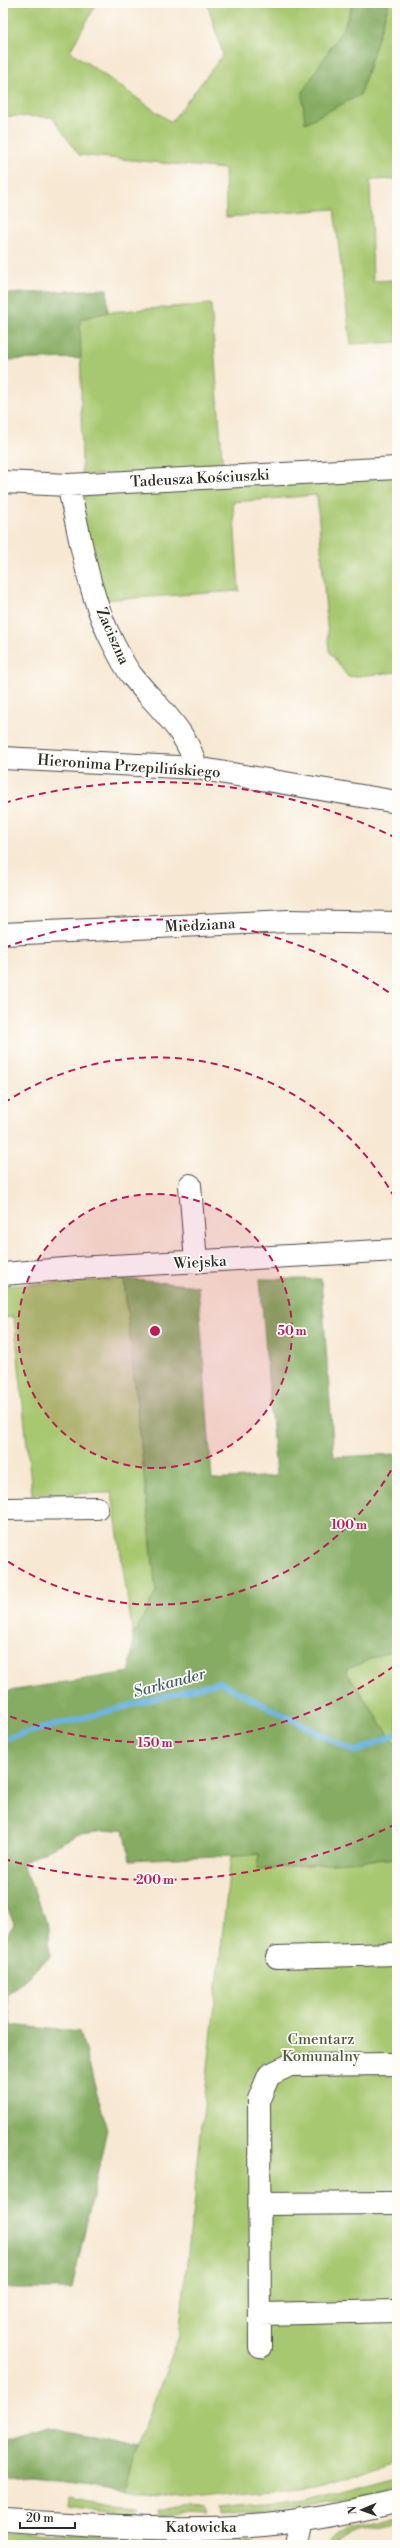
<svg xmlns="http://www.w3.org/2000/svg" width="400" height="2548" font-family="'Libre Bodoni',serif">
  <rect width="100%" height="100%" fill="#fdfcf7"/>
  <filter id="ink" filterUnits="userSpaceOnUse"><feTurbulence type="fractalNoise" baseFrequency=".025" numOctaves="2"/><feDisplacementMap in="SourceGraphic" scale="8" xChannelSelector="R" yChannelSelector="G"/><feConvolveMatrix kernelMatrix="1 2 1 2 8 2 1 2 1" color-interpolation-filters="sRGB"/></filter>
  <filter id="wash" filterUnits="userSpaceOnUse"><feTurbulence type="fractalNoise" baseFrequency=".012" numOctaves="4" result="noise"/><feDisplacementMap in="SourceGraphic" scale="16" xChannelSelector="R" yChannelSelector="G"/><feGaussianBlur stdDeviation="0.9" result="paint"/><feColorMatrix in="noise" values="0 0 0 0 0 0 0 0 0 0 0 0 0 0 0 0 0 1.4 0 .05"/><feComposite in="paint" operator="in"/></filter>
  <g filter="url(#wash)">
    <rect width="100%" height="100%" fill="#f7e8d3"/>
    <path fill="#a7c76f" stroke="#69794d" d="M 3,3 L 97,3 L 70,51 L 171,122 L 223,55 L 207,3 L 353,3 L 345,25 L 360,95 L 389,3 L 397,3 L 397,179 L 370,180 L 373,281 L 397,280 L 397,342 L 351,344 L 334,209 L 226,217 L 225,169 L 79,155 L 52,117 L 3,116 Z
      M 211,304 L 223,470 L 82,475 L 80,319 L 108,312 Z
      M 397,475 L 397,672 L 348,677 L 329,651 L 317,495 L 233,502 L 239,591 L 103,600 L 79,508 L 88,490 Z
      M 124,1279 L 156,1592 L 133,1637 L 112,1493 L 32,1494 L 14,1317 L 3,1318 L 3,1286 Z
      M 397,1648 L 397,1747 L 345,1669 Z
      M 259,1854 L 257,1869 L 397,1858 L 397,2460 L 315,2486 L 192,2499 L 125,2489 L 137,2447 L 179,2336 L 231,1855 Z
      M 397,2476 L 397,2484 C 339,2504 281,2513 220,2517 L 219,2509 L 302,2501 Z
      M 69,2497 L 108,2505 L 139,2507 L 134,2515 L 68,2506 Z
      M 159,2508 L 203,2509 L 206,2517 L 160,2515 Z
      M 397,2515 L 397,2521 L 359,2529 L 336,2545 L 327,2545 L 351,2528 Z
      M 3,2532 L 253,2543 L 256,2545 L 3,2545 Z"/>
    <path fill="#85ac62" stroke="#586c46" d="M 353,3 L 389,3 L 360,95 L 305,123 L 302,93 L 345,25 Z
      M 107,289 L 108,312 L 80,319 L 81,358 L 3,360 L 3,294 Z
      M 124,1279 L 198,1286 L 212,1480 L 276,1476 L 260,1279 L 321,1279 L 334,1457 L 397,1454 L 397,1648 L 345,1670 L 397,1747 L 397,1858 L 257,1869 L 259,1854 L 130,1860 L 124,1829 L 79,1834 L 22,1863 L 49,1927 L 50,1957 L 7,1995 L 11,2025 L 80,2032 L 107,2129 L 72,2289 L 3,2289 L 3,1942 L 14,1924 L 3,1897 L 3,1692 L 130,1672 L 133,1637 L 156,1592 Z
      M 49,2427 L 137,2447 L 125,2489 L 32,2478 L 3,2480 L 3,2440 Z"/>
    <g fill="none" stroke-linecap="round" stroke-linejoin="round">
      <path stroke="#6cb4e4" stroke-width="5.5" d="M 3,1739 L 219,1682 L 355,1752 L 397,1734"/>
    </g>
  </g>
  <g filter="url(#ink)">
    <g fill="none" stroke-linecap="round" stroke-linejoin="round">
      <defs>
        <path id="minor" d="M 3,482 L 68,485 L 397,468
          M 68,485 C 81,538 88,596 114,645 C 120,656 125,668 133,677 C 155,705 189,732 196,768
          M 3,758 L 196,768 L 397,802
          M 3,934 L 289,921 L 397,923
          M 190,1185 L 196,1262
          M 3,1274 L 77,1268 L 397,1250
          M 3,1509 L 97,1508
          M 277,1957 L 397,1954
          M 260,2204 L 397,2203
          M 260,2314 L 397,2311
          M 260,2347 L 259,2099 L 269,2075 L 290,2065 L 397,2064
          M 3,2520 C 85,2525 169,2532 251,2526 C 300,2523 349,2512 397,2502
          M 296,2545 L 301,2520"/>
      </defs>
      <use href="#minor" stroke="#4a4744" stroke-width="24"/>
      <use href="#minor" stroke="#fff" stroke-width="22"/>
    </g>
  </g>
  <circle cx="155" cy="1331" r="137" fill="#c2185b" fill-opacity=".12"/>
  <g fill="none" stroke="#c2185b" stroke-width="2" stroke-dasharray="7 5">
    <circle cx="155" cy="1331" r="137"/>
    <path d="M397 1460A274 274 0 0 1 4 1559M4 1103A274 274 0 0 1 397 1202"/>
    <path d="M394 1666A412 412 0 0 1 4 1714M4 948A412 412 0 0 1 394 996"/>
    <path d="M396 1824A549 549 0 0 1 4 1859M4 803A549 549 0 0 1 396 838"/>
  </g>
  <g text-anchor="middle" stroke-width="3.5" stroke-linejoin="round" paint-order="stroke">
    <g font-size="15" fill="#2b2b2b" stroke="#fdfcf7">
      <text transform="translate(200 478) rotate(-3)" y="5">Tadeusza Kościuszki</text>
      <text transform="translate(113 636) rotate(66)" y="5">Zaciszna</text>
      <text transform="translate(129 766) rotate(4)" y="5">Hieronima Przepilińskiego</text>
      <text transform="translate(200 925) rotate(-3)" y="5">Miedziana</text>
      <text transform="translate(200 1262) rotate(-3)" y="5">Wiejska</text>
      <text x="201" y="2532">Katowicka</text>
    </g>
    <g font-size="15" fill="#505a3f" stroke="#fdfcf7">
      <text x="321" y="2044">Cmentarz<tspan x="321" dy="17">Komunalny</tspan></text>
    </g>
    <g font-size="16" font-style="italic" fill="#425b6c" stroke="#fdfcf7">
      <text transform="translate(169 1682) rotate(-15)" y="6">Sarkander</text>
    </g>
  </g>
  <circle cx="155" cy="1331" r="6" fill="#c2185b" stroke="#fdfcf7" stroke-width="2"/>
  <g font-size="12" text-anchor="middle" font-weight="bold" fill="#c2185b" stroke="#fdfcf7" stroke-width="3.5" stroke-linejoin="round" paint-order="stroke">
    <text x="292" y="1335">50 m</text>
    <text x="349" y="1529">100 m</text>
    <text x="155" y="1747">150 m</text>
    <text x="155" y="1884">200 m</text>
  </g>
  <rect width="400" height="2548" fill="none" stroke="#fdfcf7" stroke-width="16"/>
  <g transform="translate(362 2510) rotate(268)" stroke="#fdfcf7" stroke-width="3" paint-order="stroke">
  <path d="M0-3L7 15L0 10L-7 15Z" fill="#2b2b2b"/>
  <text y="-6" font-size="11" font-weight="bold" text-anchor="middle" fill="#2b2b2b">N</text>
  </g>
  <path d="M20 2522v6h55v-6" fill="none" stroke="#2b2b2b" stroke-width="2"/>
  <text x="26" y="2522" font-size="12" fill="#2b2b2b" stroke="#fdfcf7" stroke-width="3" paint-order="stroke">20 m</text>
</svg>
